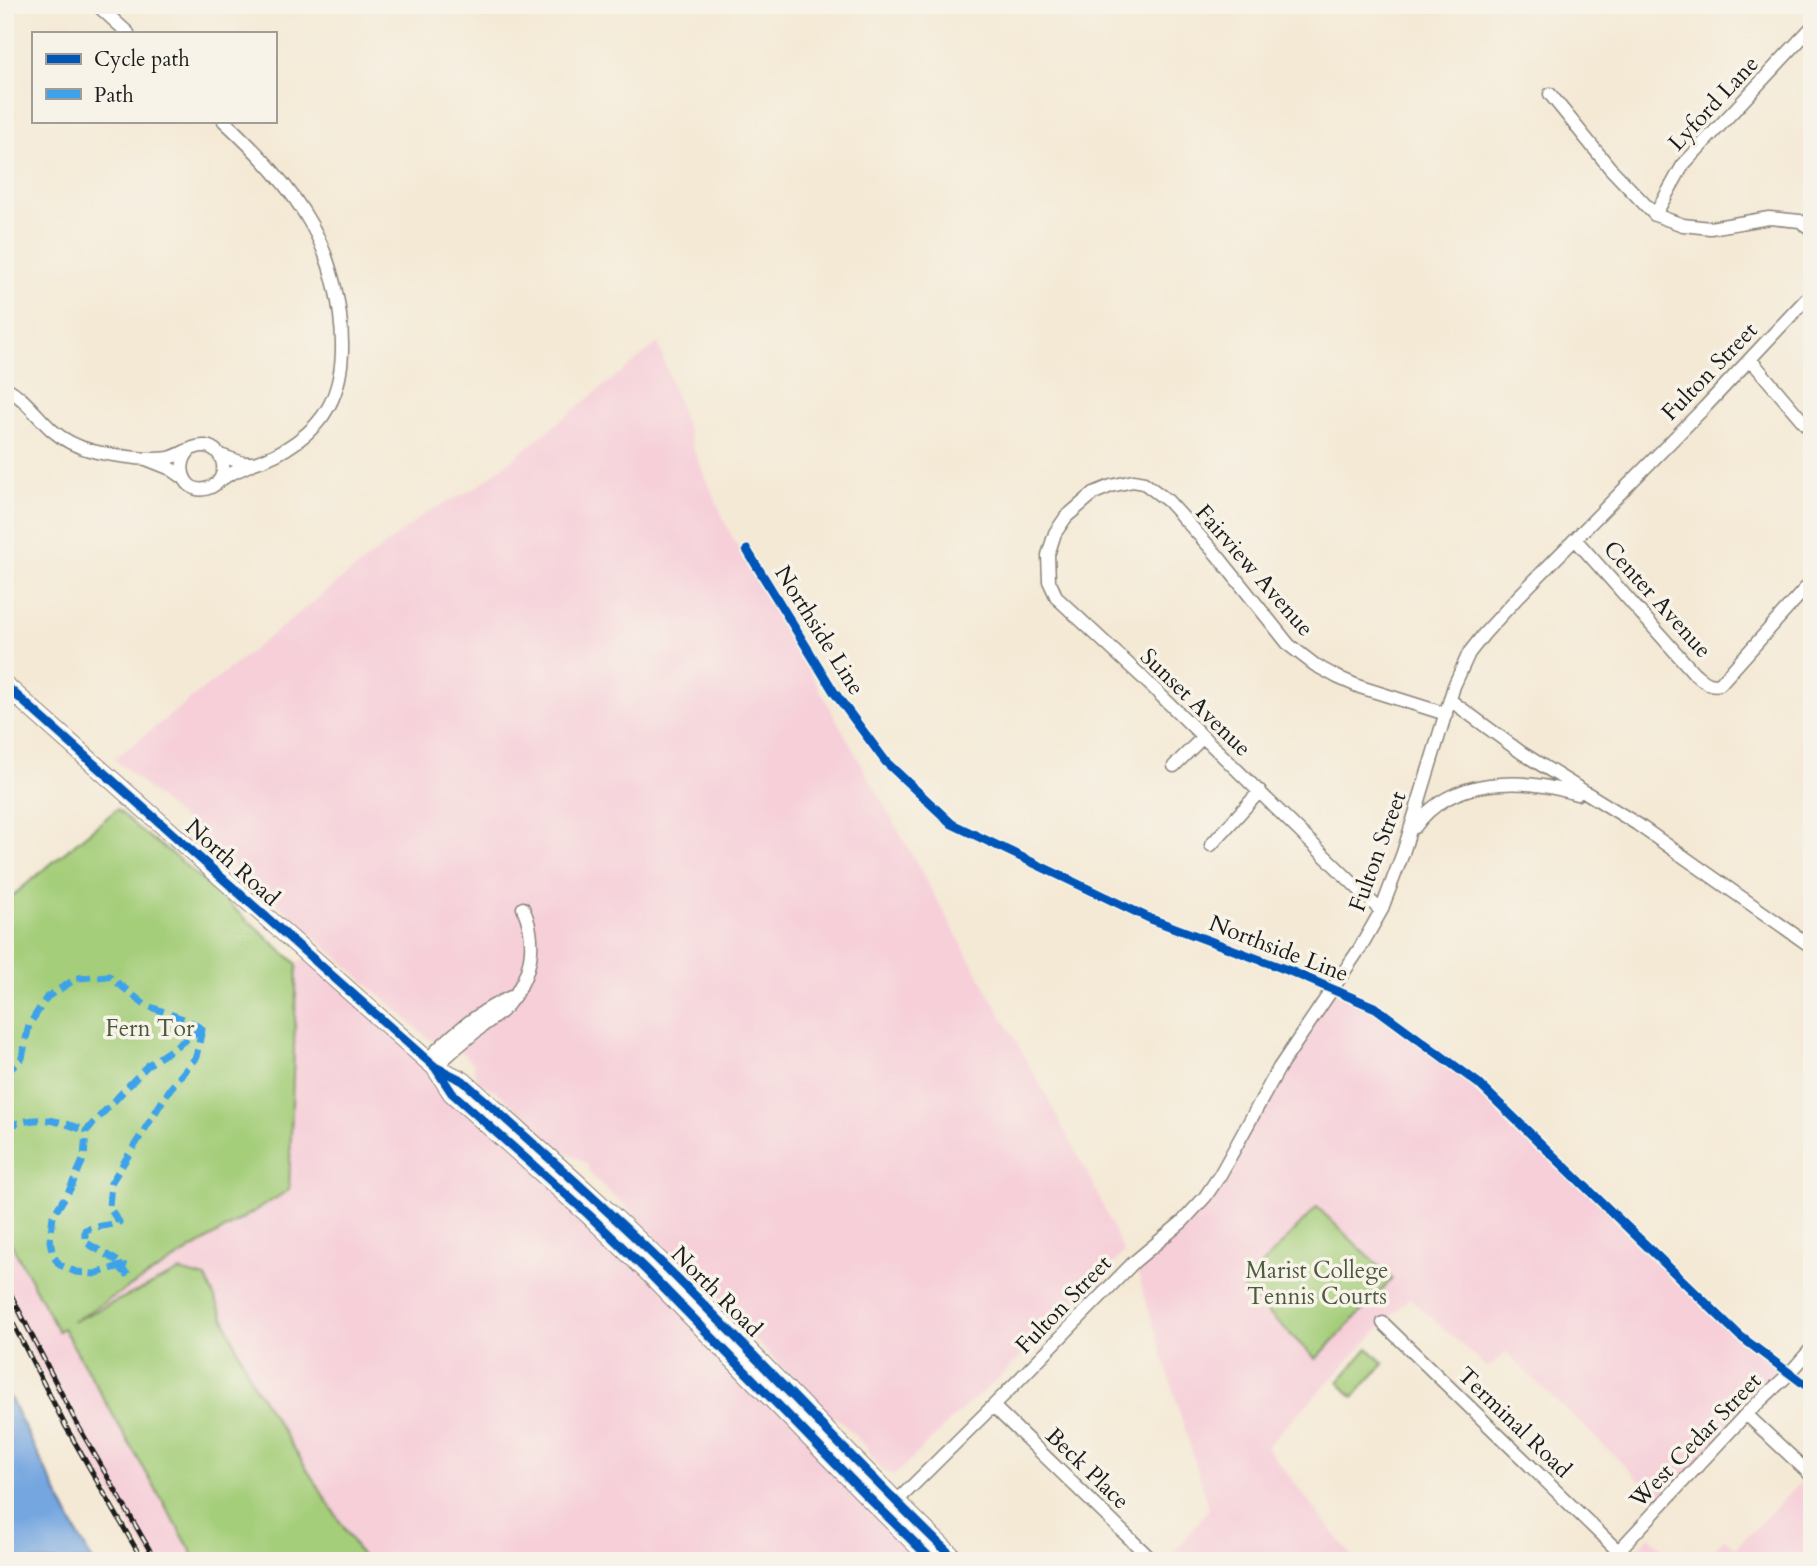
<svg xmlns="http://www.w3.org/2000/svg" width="1817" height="1566" font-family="Cardo,serif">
  <rect width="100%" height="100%" fill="#f7f3e8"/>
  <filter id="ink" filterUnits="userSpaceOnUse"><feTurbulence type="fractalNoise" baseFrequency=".0143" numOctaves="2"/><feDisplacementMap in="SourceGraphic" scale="14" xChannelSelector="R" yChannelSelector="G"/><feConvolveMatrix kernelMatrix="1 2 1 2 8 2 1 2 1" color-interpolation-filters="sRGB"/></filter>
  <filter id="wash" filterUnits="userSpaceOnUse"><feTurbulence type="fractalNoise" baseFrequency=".00686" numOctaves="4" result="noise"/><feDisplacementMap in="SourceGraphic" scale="28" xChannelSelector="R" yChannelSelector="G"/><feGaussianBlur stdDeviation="1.57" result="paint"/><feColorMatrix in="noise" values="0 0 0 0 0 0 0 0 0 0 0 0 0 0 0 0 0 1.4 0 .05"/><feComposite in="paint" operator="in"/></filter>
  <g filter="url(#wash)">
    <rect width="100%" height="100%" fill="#f4e9d5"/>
    <path fill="#f6cfd9" d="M 658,343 L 695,453 L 730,533 L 825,699 L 1042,1088 L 1091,1180 L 1124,1253 L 999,1378 L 958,1413 L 896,1474 L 890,1474 L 879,1468 L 866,1447 L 840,1420 L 825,1412 L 630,1210 L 593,1177 L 589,1171 L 587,1164 L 537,1135 L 520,1112 L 495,1090 L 478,1082 L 474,1072 L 474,1064 L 453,1044 L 439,1045 L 429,1039 L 115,759 L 426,513 L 477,487 Z
      M 308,955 L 958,1561 L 152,1561 L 81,1443 L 27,1344 L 5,1300 L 5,1189 Z
      M 1336,986 L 1367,999 L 1410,1026 L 1450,1057 L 1508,1110 L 1719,1315 L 1790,1375 L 1667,1506 L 1506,1353 L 1488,1368 L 1409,1298 L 1266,1447 L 1356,1561 L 1167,1561 L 1209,1509 L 1135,1264 L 1193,1217 L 1300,1039 Z
      M 1812,1456 L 1812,1561 L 1704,1561 L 1724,1539 L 1735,1548 L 1811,1472 L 1804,1465 Z
      M 1649,1536 L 1678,1561 L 1626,1561 Z"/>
    <path fill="#a5ce7a" stroke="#60754b" stroke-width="2" d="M 117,809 L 141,831 L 175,856 L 297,964 L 289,1190 L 72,1322 L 180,1271 L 206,1278 L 253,1384 L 363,1558 L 358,1561 L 197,1561 L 63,1328 L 58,1331 L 5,1232 L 5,902 Z
      M 1317,1207 L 1392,1279 L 1316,1359 L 1241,1287 Z
      M 1368,1348 L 1384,1364 L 1353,1397 L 1338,1382 Z"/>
    <path fill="#74a6e0" stroke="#48617e" stroke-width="2" d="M 5,1388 L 79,1537 L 93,1561 L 5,1561 Z"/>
  </g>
  <g filter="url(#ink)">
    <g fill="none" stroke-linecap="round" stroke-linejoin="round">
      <defs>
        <path id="minor" d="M 97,5 L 128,33
          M 1550,94 L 1610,168 L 1655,215 L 1683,225 L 1710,228 L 1769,218 L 1800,221 L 1812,230
          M 224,121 C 257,152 290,186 312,226 C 338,272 355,358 329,406 C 315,433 282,455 254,463
          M 1655,215 L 1683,165 L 1812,27
          M 1750,359 L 1812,432
          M 5,387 C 25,398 37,417 53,431 C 80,454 113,455 146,459
          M 184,478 L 171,469 L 146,459 C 154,459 161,459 169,458 C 181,455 193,445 205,446 C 226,449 230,478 211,487 C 188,498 173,469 189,451
          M 219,481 L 228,475 L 254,463 L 243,463 L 220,455
          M 1575,539 L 1694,673 C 1703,680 1708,687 1720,684 L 1812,581
          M 1450,700 L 1522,753 L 1637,824 L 1812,947
          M 1174,766 L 1203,737
          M 1415,827 C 1451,776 1523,777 1577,794
          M 1211,845 L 1260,791
          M 1381,911 L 1141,676 L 1057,598 L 1049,581 L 1048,555 L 1055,533 L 1066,517 L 1094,493 L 1111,486 L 1133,481 L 1144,483 L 1168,501 L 1217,555 L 1289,645 L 1315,665 L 1337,677 L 1360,687 L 1446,714
          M 1810,1059 L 1812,1057
          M 427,1060 C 451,1035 478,1011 511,997
          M 435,1067 C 450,1053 465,1040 480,1028 C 490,1020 502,1013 509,1003 C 532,975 538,941 523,908
          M 1383,1323 L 1618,1551
          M 993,1406 L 1153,1561
          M 1746,1414 L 1812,1476
          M 892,1506 L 1005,1394 L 1134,1262 L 1182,1222 L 1205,1197 L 1220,1175 L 1279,1068 L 1360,948 L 1381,911 L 1403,853 L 1454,686 L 1469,653 L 1484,634 L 1518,597 L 1705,407 L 1812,293
          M 1609,1561 L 1746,1414 L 1789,1374 L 1812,1348"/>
        <path id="highway" d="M 5,685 L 427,1060 L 435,1067 L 463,1081 C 537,1147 611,1212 681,1282 C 774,1374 862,1471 957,1561
          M 435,1067 L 452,1093 L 588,1214 L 647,1271 L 867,1496 L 933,1561"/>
      </defs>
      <use href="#minor" stroke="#888278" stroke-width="15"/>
      <use href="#highway" stroke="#888278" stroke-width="20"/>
      <use href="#minor" stroke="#fff" stroke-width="12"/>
      <use href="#highway" stroke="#fff" stroke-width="18"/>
      <defs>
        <path id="rail" d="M 5,1283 L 76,1422 L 156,1561
          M 5,1308 L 66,1427 L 143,1561"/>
      </defs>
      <use href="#rail" stroke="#1c1c1c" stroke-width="5"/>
      <use href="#rail" stroke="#f7f3e8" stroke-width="2.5" stroke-dasharray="8" stroke-linecap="butt"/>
      <path stroke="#3da2ea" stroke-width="7" stroke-dasharray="14 7" stroke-linecap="butt" d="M 202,1029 L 196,1057 L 170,1089 L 111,1183 L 109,1207 L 119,1222 C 108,1226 97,1226 85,1230 L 85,1242 L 124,1265 L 94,1274 L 76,1272 L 60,1265 L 53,1256 L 50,1241 L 53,1216 L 70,1189 L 84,1158 L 86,1131 L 148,1065 Z
        M 5,1074 L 22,1058 L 29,1025 L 47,997 L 77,978 L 109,976 L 145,1005 L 189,1021 L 202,1029
        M 5,1127 C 38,1115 55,1119 86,1131
        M 118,1266 L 134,1280"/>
      <defs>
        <path id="cycleway" d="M 747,550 L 834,692 L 886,762 L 952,824 L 1151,919 L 1290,971 L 1376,1008 L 1478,1083 L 1740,1336 L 1812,1390
          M 5,685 L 427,1060 L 435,1067 L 463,1081 C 537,1147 611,1212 681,1282 C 774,1374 862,1471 957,1561
          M 435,1067 L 452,1093 L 588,1214 L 647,1271 L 867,1496 L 933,1561"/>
      </defs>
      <use href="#cycleway" stroke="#f7f3e8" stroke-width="13"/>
      <use href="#cycleway" stroke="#0057b8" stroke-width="9"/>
    </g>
  </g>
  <g text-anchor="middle" stroke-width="7" stroke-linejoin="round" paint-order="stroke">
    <g font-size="23" fill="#1c1c1c" stroke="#f7f3e8">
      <text transform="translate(1713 103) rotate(-47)" y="8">Lyford Lane</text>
      <text transform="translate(1709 371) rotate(-46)" y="8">Fulton Street</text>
      <text transform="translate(1255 570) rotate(49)" y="8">Fairview Avenue</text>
      <text transform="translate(1658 599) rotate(48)" y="8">Center Avenue</text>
      <text transform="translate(820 630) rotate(58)" y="8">Northside Line</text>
      <text transform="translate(1196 702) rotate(44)" y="8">Sunset Avenue</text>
      <text transform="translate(1377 851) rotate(-70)" y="8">Fulton Street</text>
      <text transform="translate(233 862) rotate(42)" y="8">North Road</text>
      <text transform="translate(1279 948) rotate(21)" y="8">Northside Line</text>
      <text transform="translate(717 1291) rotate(45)" y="8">North Road</text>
      <text transform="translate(1063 1304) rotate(-46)" y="8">Fulton Street</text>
      <text transform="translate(1515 1422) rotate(44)" y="8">Terminal Road</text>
      <text transform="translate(1695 1440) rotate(-46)" y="8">West Cedar Street</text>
      <text transform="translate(1088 1468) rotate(44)" y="8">Beck Place</text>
    </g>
    <g font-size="23" fill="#4c5a3d" stroke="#f7f3e8">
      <text x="150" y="1036">Fern Tor</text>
      <text x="1317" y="1278">Marist College<tspan x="1317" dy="26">Tennis Courts</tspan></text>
    </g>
  </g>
  <rect width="1817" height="1566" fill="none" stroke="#f7f3e8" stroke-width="28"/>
  <rect x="32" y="32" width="245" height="91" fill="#f7f3e8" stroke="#9f9d96" stroke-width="2"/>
  <rect x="46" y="54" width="35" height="10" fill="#0057b8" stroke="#9f9d96" stroke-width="2"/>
  <text x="94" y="66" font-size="21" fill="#1c1c1c">Cycle path</text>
  <rect x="46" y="89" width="35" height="10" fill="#3da2ea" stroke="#9f9d96" stroke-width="2"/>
  <text x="94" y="102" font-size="21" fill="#1c1c1c">Path</text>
</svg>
